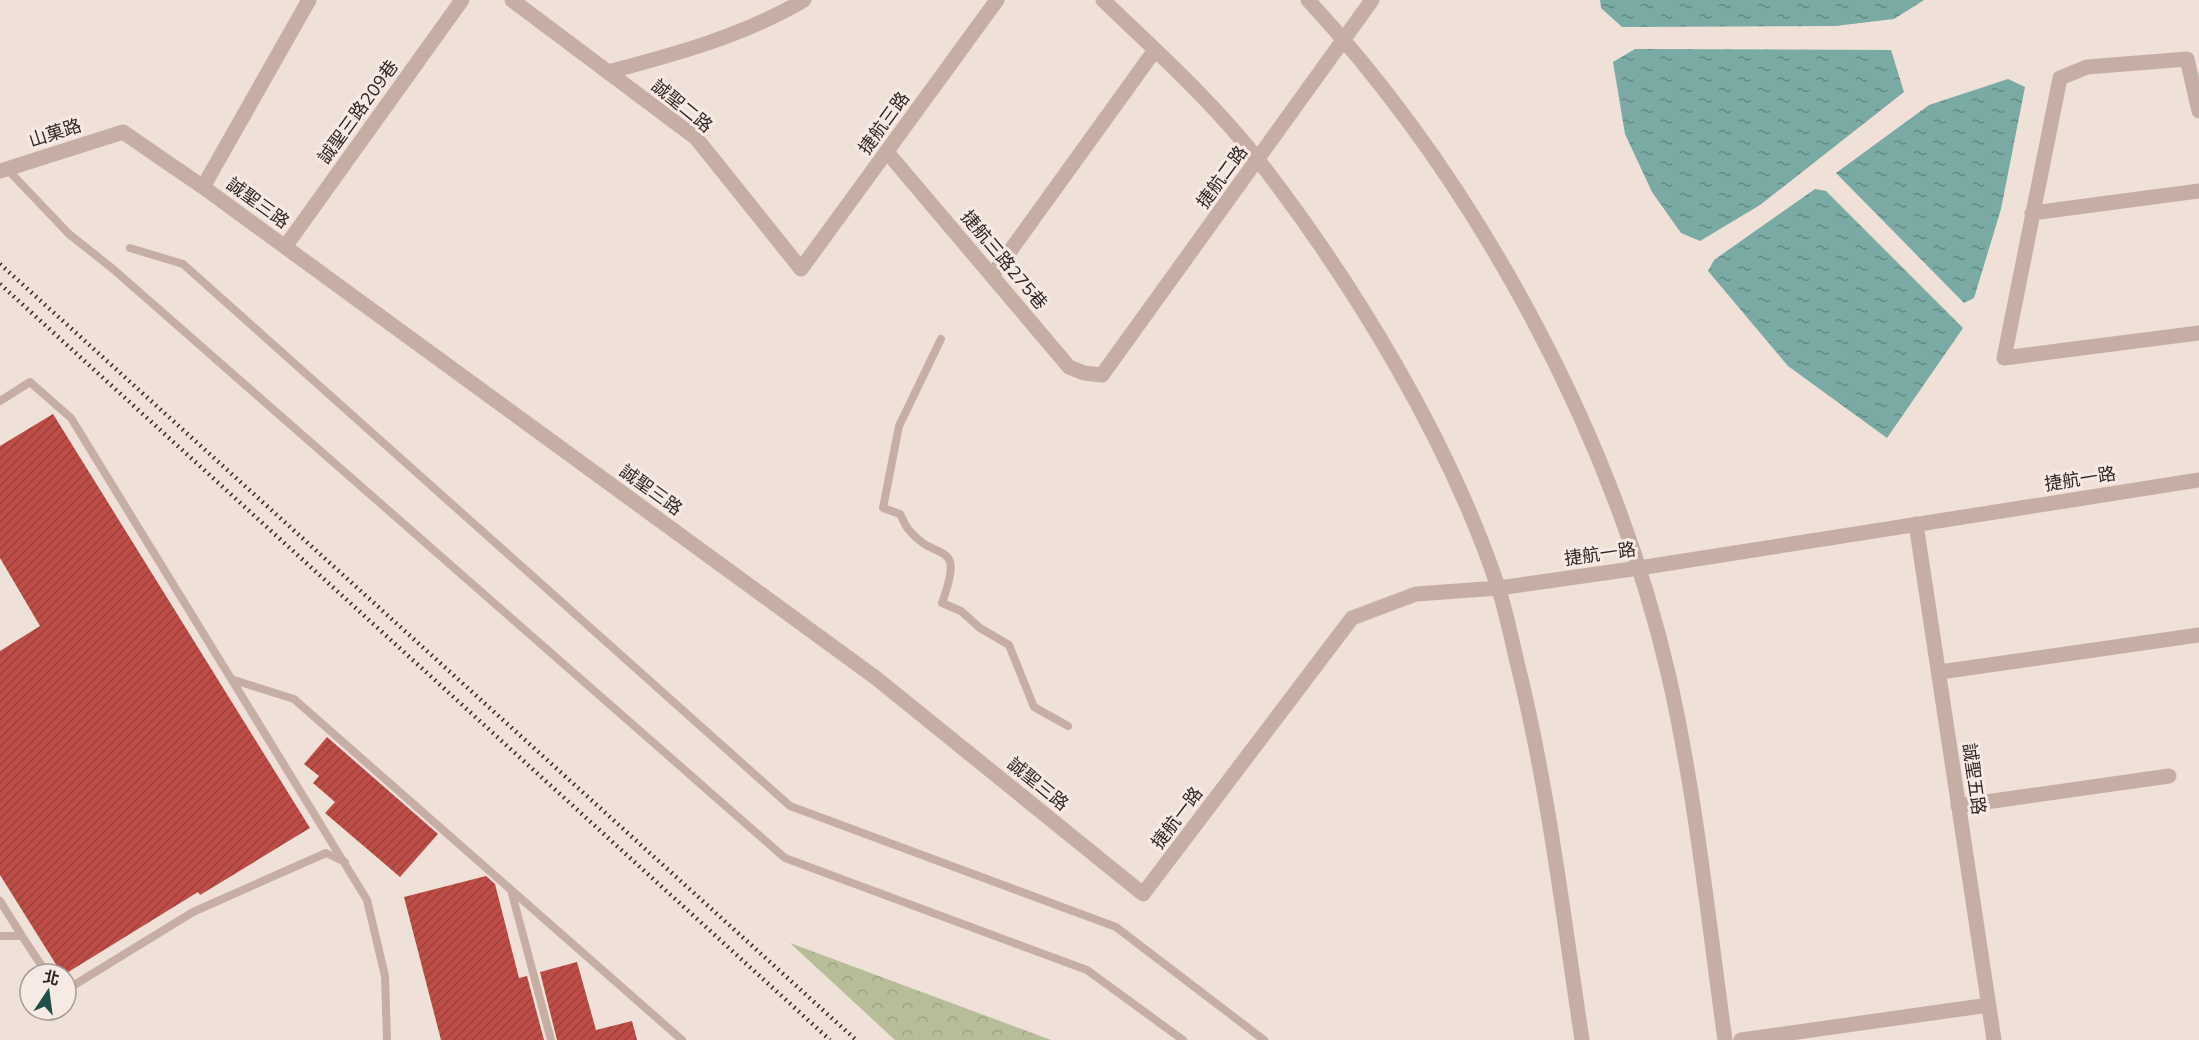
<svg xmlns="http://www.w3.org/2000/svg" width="2199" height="1040" font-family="'Nunito Sans','Noto Sans TC',sans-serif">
  <defs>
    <pattern id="forest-crowns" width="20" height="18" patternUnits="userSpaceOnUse" patternTransform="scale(1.5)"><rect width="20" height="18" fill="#b7bd99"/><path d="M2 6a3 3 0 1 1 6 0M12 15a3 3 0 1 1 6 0" fill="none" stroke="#9ea284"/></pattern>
    <pattern id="water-ripples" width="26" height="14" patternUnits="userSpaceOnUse" patternTransform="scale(1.5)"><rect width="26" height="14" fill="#79aaa3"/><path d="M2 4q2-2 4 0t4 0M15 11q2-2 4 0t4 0" fill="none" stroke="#648a85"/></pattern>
    <pattern id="building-hatch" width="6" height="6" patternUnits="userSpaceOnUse" patternTransform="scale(1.5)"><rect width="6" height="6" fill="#be4d47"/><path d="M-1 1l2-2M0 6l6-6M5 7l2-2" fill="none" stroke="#9b403b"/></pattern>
  </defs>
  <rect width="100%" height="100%" fill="#efe0d8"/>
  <path fill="url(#forest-crowns)" d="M 790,943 L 1051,1040 L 895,1040 Z"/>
  <path fill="url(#water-ripples)" d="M 1600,0 L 1924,0 L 1894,19 L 1835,26 L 1622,27 L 1601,8 Z
    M 1635,49 L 1891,50 L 1904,92 L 1760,205 L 1700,241 L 1681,233 L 1652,192 L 1625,134 L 1613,62 Z
    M 2008,79 L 2025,87 L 2001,209 L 1974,298 L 1964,303 L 1836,173 L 1929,105 Z
    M 1815,189 L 1826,191 L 1963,328 L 1887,438 L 1788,366 L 1708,271 L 1714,260 Z"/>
  <path fill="url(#building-hatch)" d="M 53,414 L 310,828 L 200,895 L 198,892 L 65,974 L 62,974 L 0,875 L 0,651 L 40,626 L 0,558 L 0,446 Z
    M 327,737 L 438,834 L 400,877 L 325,813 L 335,802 L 313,783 L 319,776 L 304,764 Z
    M 486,876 L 495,884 L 519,978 L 527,976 L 544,1040 L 441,1040 L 404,897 Z
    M 577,962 L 596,1030 L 632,1021 L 637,1040 L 557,1040 L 540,972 Z"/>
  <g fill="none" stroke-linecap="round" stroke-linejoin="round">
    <path stroke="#c6aea5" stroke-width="8" d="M 7,169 L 69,234 L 113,269 L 785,858 L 1087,970 L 1183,1040
      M 130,248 L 183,264 L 790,806 L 1116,927 L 1264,1040
      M 941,339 L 899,426 L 883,508 L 900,514 C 903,519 905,526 909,530 C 936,564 966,537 942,603 L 961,611 L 980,628 L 1009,645 L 1034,707 L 1068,726
      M 0,401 L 30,382 L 71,418 L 367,900 L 385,976 L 387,1040
      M 234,680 L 294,699 L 682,1040
      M 511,890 L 551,1040
      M 0,901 L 22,936
      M 0,936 L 22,936 L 47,974
      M 66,990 L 193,912 L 326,853 L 345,862"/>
    <path stroke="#c6aea5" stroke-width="15" d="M 512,0 L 696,138 L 801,269 L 997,0
      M 1103,0 C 1157,52 1213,102 1259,161 C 1354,284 1449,440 1498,587 C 1506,611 1511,637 1517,662 C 1548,786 1563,914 1582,1040
      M 1308,0 C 1477,183 1613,434 1669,677 C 1696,796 1708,919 1725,1040
      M 608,72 C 676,54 743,36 804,0
      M 2199,111 L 2187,59 L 2087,67 L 2060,78 L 2004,358 L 2199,333
      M 887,152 L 1069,367 L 1084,373 L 1102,375 L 1372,0
      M 0,171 L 123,132 L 203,187 L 876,678 L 1143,894 L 1352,618 L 1416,594 L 1499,588 L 1639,568 L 2199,480
      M 203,187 L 309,0
      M 2032,213 L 2199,191
      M 285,247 L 462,0
      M 992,276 L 1155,50
      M 1916,524 L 1994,1040
      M 1940,672 L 2199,635
      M 1958,806 L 2169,776
      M 1741,1040 L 1989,1005"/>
    <path stroke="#322726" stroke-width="4.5" stroke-dasharray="1.5 4.5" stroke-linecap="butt" d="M 0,264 L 856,1040
      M 0,284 L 830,1040"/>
  </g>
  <g text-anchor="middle" stroke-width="6" stroke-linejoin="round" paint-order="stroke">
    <g font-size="18" fill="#322726" stroke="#f7eae4">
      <text transform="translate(682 106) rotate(39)" y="6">誠聖二路</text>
      <text transform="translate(358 112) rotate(-54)" y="6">誠聖三路209巷</text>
      <text transform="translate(884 123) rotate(-54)" y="6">捷航三路</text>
      <text transform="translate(55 133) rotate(-18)" y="6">山菓路</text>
      <text transform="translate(1222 177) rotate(-54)" y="6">捷航二路</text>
      <text transform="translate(258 203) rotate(36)" y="6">誠聖三路</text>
      <text transform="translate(1004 260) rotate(50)" y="6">捷航三路275巷</text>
      <text transform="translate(2080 479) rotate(-9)" y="6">捷航一路</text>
      <text transform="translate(651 490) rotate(36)" y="6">誠聖三路</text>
      <text transform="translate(1600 554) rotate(-8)" y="6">捷航一路</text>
      <text transform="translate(1974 779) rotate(82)" y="6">誠聖五路</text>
      <text transform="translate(1038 784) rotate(39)" y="6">誠聖三路</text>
      <text transform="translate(1177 818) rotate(-53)" y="6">捷航一路</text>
    </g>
  </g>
  <g transform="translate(48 992) rotate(13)"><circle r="28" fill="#f7eae4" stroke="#a89c98" stroke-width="1.5"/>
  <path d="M0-4.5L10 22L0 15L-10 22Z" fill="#1e504a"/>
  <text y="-9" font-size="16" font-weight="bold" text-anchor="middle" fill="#322726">北</text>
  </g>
</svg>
